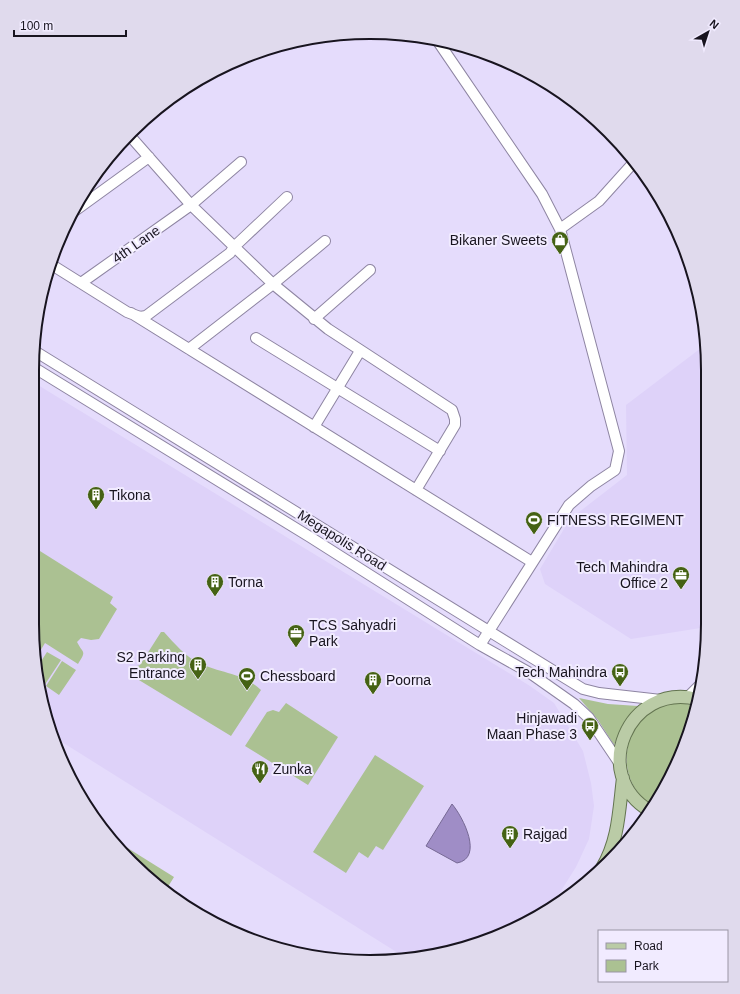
<svg xmlns="http://www.w3.org/2000/svg" width="740" height="994" font-family="Arial,sans-serif">
  <rect width="100%" height="100%" fill="#e5dcfc"/>
  <path fill="#ded2f9" d="M 705,345 L 707,627 L 631,639 L 545,584 L 540,569 L 570,519 L 627,475 L 626,405 Z
    M 33,382 L 530,686 L 554,703 L 583,751 L 591,783 L 594,806 L 589,839 L 576,867 L 552,905 L 479,944 L 406,958 L 54,737 L 44,712 L 32,624 Z"/>
  <path fill="#abc192" d="M 32,546 L 113,597 L 110,603 L 117,609 L 99,639 L 91,640 L 81,638 L 77,642 C 83,654 87,650 78,664 L 45,643 L 39,653 L 35,650 L 32,624 Z
    M 161,632 L 164,632 C 174,643 186,657 199,663 C 219,673 244,673 261,690 L 231,736 L 129,674 L 129,669 L 140,665 Z
    M 47,652 L 61,660 L 44,686 L 40,683 L 38,666 Z
    M 62,661 L 76,670 L 59,695 L 46,686 Z
    M 579,698 L 608,704 L 638,706 L 623,724 L 614,745 L 598,720 Z
    M 286,703 L 338,737 L 308,785 L 245,746 L 267,712 L 273,710 L 279,712 Z
    M 675,703 L 696,705 C 689,740 675,776 654,806 C 621,788 619,744 642,718 C 651,709 664,705 675,703 Z
    M 375,755 L 424,786 L 383,850 L 376,846 L 368,858 L 359,852 L 346,873 L 313,852 Z
    M 126,847 L 174,877 L 166,890 L 147,878 L 124,850 Z"/>
  <path fill="#9f8dc6" stroke="#766994" d="M 452,804 C 463,817 484,858 457,863 L 426,846 Z"/>
  <g fill="none" stroke-linecap="round" stroke-linejoin="round">
    <defs>
      <path id="minor" d="M 437,40 L 542,194 L 560,229 L 619,451 L 615,470 L 591,486 L 569,505 L 480,645
        M 131,137 L 191,205 L 273,284 L 325,241
        M 76,210 L 149,157
        M 560,229 L 599,201 L 635,161
        M 52,265 L 127,312 L 140,317 L 146,316 L 230,253 L 234,247 L 287,197
        M 81,283 L 191,205 L 241,162
        M 131,313 L 532,562
        M 314,319 L 370,270
        M 256,338 L 440,451
        M 189,349 L 273,284 L 328,329 L 452,410 L 455,419 L 455,425 L 416,490
        M 33,350 L 583,689 L 599,693 L 661,700
        M 33,367 L 310,537 L 480,645 L 530,673 L 574,704 L 589,718 L 620,764
        M 314,427 L 360,351
        M 688,697 L 699,686"/>
      <path id="major" d="M 650,811 C 589,775 628,682 697,699
        M 602,868 C 619,840 619,809 623,778"/>
    </defs>
    <use href="#minor" stroke="#8e85a2" stroke-width="12"/>
    <use href="#major" stroke="#637450" stroke-width="14"/>
    <use href="#minor" stroke="#fff" stroke-width="10"/>
    <use href="#major" stroke="#bacba6" stroke-width="12"/>
  </g>
  <defs>
    <symbol id="shop-pin" viewBox="-11 -11 22 30"><path d="M0 17L-7.5 6A9.5 9.5 0 1 1 7.5 6Z" fill="#456214" stroke="#f1ebff"/><path d="M-5-2.5h2.3a2.7 3.5 0 0 1 5.4 0H5L5.5 6h-11ZM-1.5-2.5h3a1.5 2.3 0 0 0-3 0Z" fill="#fff"/></symbol>
    <symbol id="building-pin" viewBox="-11 -11 22 30"><path d="M0 17L-7.5 6A9.5 9.5 0 1 1 7.5 6Z" fill="#456214" stroke="#f1ebff"/><path d="M-4-6H4V6H1V3H-1V6H-4ZM-2.5-4.3h1.7v1.8h-1.7ZM.8-4.3h1.7v1.8H.8ZM-2.5-1h1.7V.8h-1.7ZM.8-1h1.7V.8H.8Z" fill="#fff"/></symbol>
    <symbol id="stadium-pin" viewBox="-11 -11 22 30"><path d="M0 17L-7.5 6A9.5 9.5 0 1 1 7.5 6Z" fill="#456214" stroke="#f1ebff"/><path d="M0-5a6.5 5 0 1 0 0 10a6.5 5 0 1 0 0-10ZM-3.5-1.8h7v3.6h-7Z" fill="#fff"/></symbol>
    <symbol id="office-pin" viewBox="-11 -11 22 30"><path d="M0 17L-7.5 6A9.5 9.5 0 1 1 7.5 6Z" fill="#456214" stroke="#f1ebff"/><path d="M-6-3h4V-5.5h4V-3h4V5H-6ZM-1-4.5V-3h2v-1.5ZM-6 0V1H6V0Z" fill="#fff"/></symbol>
    <symbol id="bus-pin" viewBox="-11 -11 22 30"><path d="M0 17L-7.5 6A9.5 9.5 0 1 1 7.5 6Z" fill="#456214" stroke="#f1ebff"/><path d="M-5-6H5V4H4V6H2V4H-2V6H-4V4H-5ZM-3.5-4V0h7V-4ZM-3.5 1.2v1.5H-2V1.2ZM2 1.2v1.5H3.5V1.2Z" fill="#fff"/></symbol>
    <symbol id="restaurant-pin" viewBox="-11 -11 22 30"><path d="M0 17L-7.5 6A9.5 9.5 0 1 1 7.5 6Z" fill="#456214" stroke="#f1ebff"/><path d="M-5-6h1v4h1v-4h1v4h1v-4h1v5L-1.5 .5V6h-2V.5L-5-1ZM5-6V6H3V1.5H1.5Q1.5-4 5-6Z" fill="#fff"/></symbol>
  </defs>
  <g fill-rule="evenodd">
    <use href="#shop-pin" x="550" y="230" width="20" height="27"/>
    <use href="#building-pin" x="86" y="485" width="20" height="27"/>
    <use href="#stadium-pin" x="524" y="510" width="20" height="27"/>
    <use href="#office-pin" x="671" y="565" width="20" height="27"/>
    <use href="#building-pin" x="205" y="572" width="20" height="27"/>
    <use href="#office-pin" x="286" y="623" width="20" height="27"/>
    <use href="#building-pin" x="188" y="655" width="20" height="27"/>
    <use href="#bus-pin" x="610" y="662" width="20" height="27"/>
    <use href="#stadium-pin" x="237" y="666" width="20" height="27"/>
    <use href="#building-pin" x="363" y="670" width="20" height="27"/>
    <use href="#bus-pin" x="580" y="716" width="20" height="27"/>
    <use href="#restaurant-pin" x="250" y="759" width="20" height="27"/>
    <use href="#building-pin" x="500" y="824" width="20" height="27"/>
  </g>
  <g text-anchor="middle" stroke-width="4" stroke-linejoin="round" paint-order="stroke">
    <g font-size="14" fill="#18141f" stroke="#f1ebff" text-anchor="start">
      <text x="547" y="245" text-anchor="end">Bikaner Sweets</text>
      <text x="109" y="500">Tikona</text>
      <text x="547" y="525">FITNESS REGIMENT</text>
      <text x="668" y="572" text-anchor="end">Tech Mahindra<tspan x="668" dy="16">Office 2</tspan></text>
      <text x="228" y="587">Torna</text>
      <text x="309" y="630">TCS Sahyadri<tspan x="309" dy="16">Park</tspan></text>
      <text x="185" y="662" text-anchor="end">S2 Parking<tspan x="185" dy="16">Entrance</tspan></text>
      <text x="607" y="677" text-anchor="end">Tech Mahindra</text>
      <text x="260" y="681">Chessboard</text>
      <text x="386" y="685">Poorna</text>
      <text x="577" y="723" text-anchor="end">Hinjawadi<tspan x="577" dy="16">Maan Phase 3</tspan></text>
      <text x="273" y="774">Zunka</text>
      <text x="523" y="839">Rajgad</text>
    </g>
    <g font-size="14" fill="#18141f" stroke="#f1ebff">
      <text transform="translate(136 244) rotate(-35)" y="5">4th Lane</text>
      <text transform="translate(342 540) rotate(32)" y="5">Megapolis Road</text>
    </g>
  </g>
  <path d="M0 0H740V994H0ZM370 39H370A331 331 0 0 1 701 370V624A331 331 0 0 1 370 955H370A331 331 0 0 1 39 624V370A331 331 0 0 1 370 39Z" fill="#e0daed" fill-rule="evenodd"/>
  <path fill="none" stroke="#18141f" stroke-width="2" d="M370 39H370A331 331 0 0 1 701 370V624A331 331 0 0 1 370 955H370A331 331 0 0 1 39 624V370A331 331 0 0 1 370 39Z"/>
  <rect x="598" y="930" width="130" height="52" fill="#f1ebff" stroke="#9a95a5"/>
  <rect x="606" y="943" width="20" height="6" fill="#bacba6" stroke="#9a95a5"/>
  <text x="634" y="950" font-size="12" fill="#18141f">Road</text>
  <rect x="606" y="960" width="20" height="12" fill="#abc192" stroke="#9a95a5"/>
  <text x="634" y="970" font-size="12" fill="#18141f">Park</text>
  <g transform="translate(708 32) rotate(39)" stroke="#f1ebff" stroke-width="3" paint-order="stroke">
  <path d="M0-3L7 15L0 10L-7 15Z" fill="#18141f"/>
  <text y="-6" font-size="11" font-weight="bold" text-anchor="middle" fill="#18141f">N</text>
  </g>
  <path d="M14 30v6h112v-6" fill="none" stroke="#18141f" stroke-width="2"/>
  <text x="20" y="30" font-size="12" fill="#18141f" stroke="#f1ebff" stroke-width="3" paint-order="stroke">100 m</text>
</svg>
